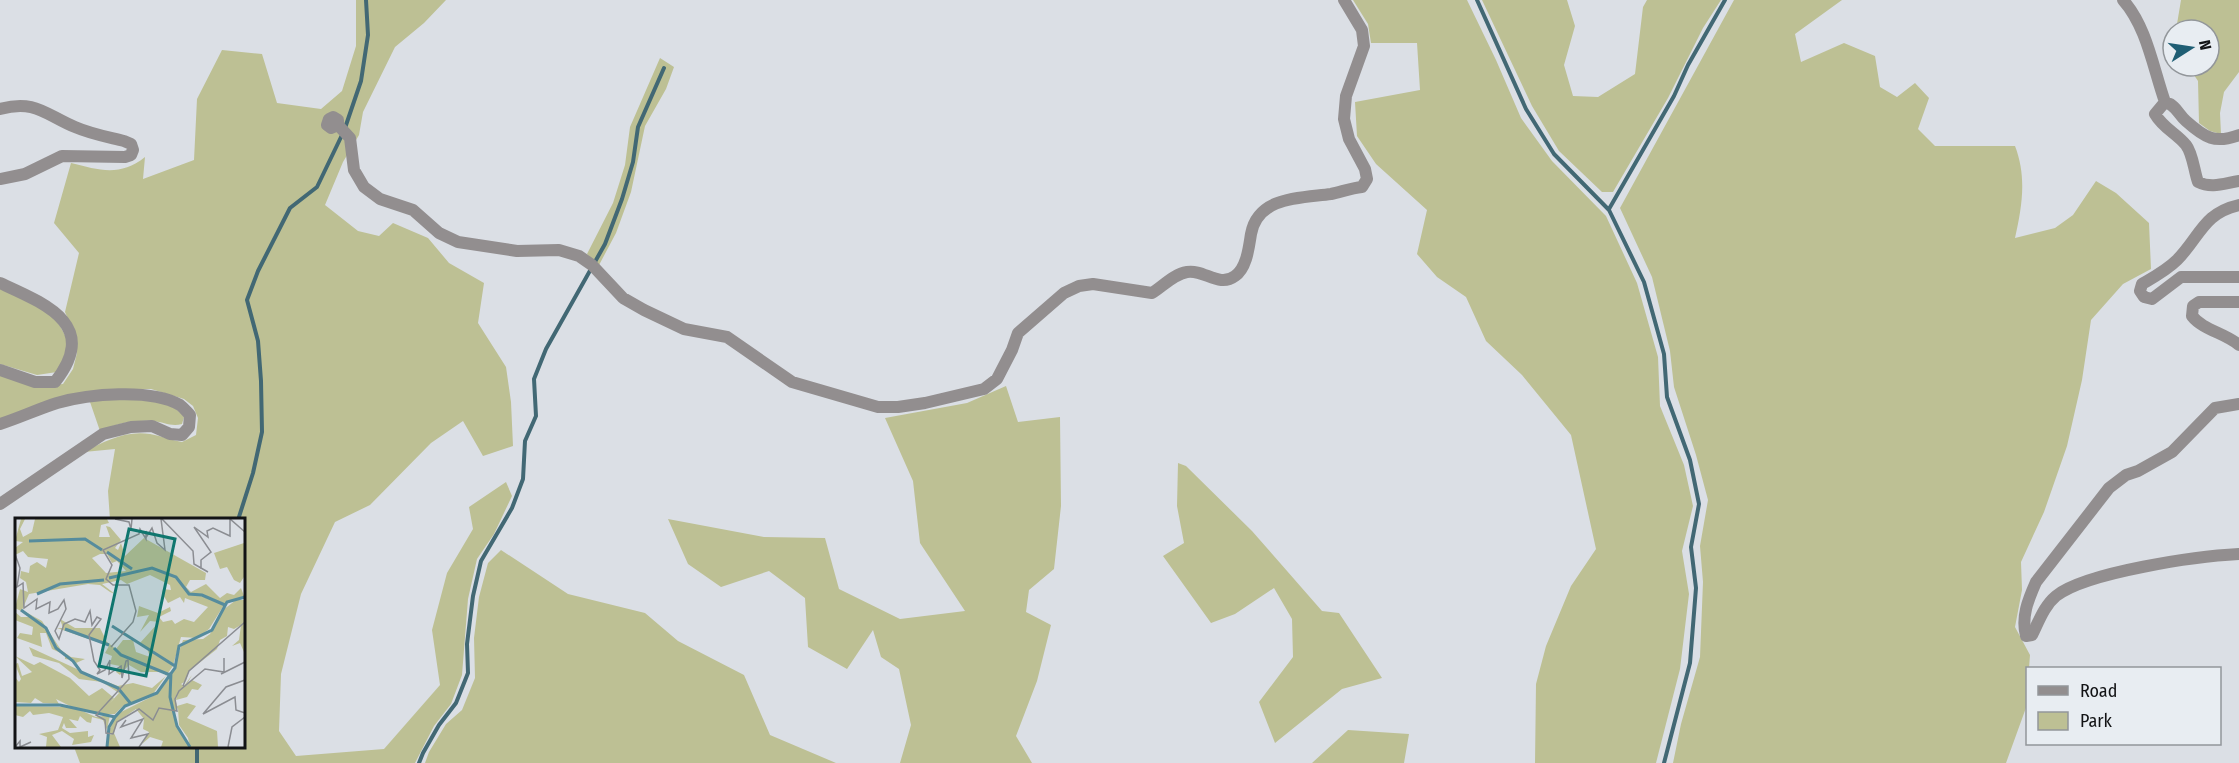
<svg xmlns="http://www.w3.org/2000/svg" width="2239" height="763" font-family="'Fira Sans Condensed',sans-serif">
  <rect width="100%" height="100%" fill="#dbdfe5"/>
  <path fill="#bdc094" d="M 356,0 L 446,0 L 424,23 L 395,47 L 363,112 L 359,135 L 343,162 L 325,205 L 358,231 L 379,236 L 393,223 L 428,238 L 449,263 L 484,283 L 478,323 L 506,367 L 511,402 L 513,446 L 483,456 L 463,421 L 431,443 L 370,505 L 335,522 L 301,594 L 281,674 L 279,731 L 296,756 L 384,749 L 440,685 L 432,630 L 447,573 L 473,529 L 469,507 L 506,482 L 512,496 L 494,534 L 477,559 L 468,599 L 462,675 L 451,704 L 434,726 L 415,763 L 80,763 L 74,747 L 243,746 L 243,520 L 110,520 L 108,491 L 115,449 L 84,452 C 104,441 127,430 150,434 C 161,436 171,440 182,442 L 196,435 L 198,418 L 193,406 L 184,399 L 151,389 L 125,389 L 0,419 L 0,375 L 39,386 L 63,384 L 73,369 L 77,353 L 77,339 L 65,312 L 79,253 L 54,223 L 71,163 C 99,170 120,177 145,157 L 143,179 L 194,160 L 197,99 L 222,50 L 262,54 L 277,103 L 321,109 L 342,91 L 356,46 Z
    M 1353,0 L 1467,0 L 1496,60 L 1521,118 L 1552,161 L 1606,216 L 1637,283 L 1658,357 L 1660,406 L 1684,465 L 1693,506 L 1682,551 L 1689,594 L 1680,669 L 1656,763 L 1535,763 L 1536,684 L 1546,646 L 1571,586 L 1596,549 L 1571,435 L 1522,375 L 1486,341 L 1466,297 L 1437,277 L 1417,254 L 1427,210 L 1376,164 L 1357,136 L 1355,102 L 1420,90 L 1417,43 L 1371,43 L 1368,24 Z
    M 1482,0 L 1567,0 L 1575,26 L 1564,65 L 1573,96 L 1598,97 L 1635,74 L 1643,7 L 1647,0 L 1721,0 L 1703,28 L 1668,98 L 1613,192 L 1602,192 L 1559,151 L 1532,106 Z
    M 1734,0 L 1842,0 L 1795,34 L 1801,62 L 1844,43 L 1875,56 L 1880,87 L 1897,97 L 1915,83 L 1929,98 L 1918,129 L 1935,146 L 2015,146 C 2027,177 2022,207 2015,238 L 2055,228 L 2073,215 L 2096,181 L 2116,193 L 2149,223 L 2151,269 L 2123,284 L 2091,320 L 2082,380 L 2067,446 L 2044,512 L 2021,562 L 2022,590 L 2015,627 L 2030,655 L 2029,668 L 2028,668 L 2027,705 L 2006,763 L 1673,763 L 1681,724 L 1700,657 L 1703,582 L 1700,546 L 1708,500 L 1696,455 L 1674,387 L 1670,351 L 1652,277 L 1620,208 Z
    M 2181,0 L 2239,0 L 2239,72 L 2224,92 L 2220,113 L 2221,134 L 2210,131 L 2199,123 L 2198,81 L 2188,66 L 2209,66 L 2209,30 L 2176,30 Z
    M 660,58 L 674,67 L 666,89 L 645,126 L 631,192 L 616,233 L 598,267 L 587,254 L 613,203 L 625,165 L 630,127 Z
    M 0,287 L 54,315 L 66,337 L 67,357 L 57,372 L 37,375 L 0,364 Z
    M 1006,386 L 1018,422 L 1060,417 L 1061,506 L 1054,569 L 1029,590 L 1026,612 L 1051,625 L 1037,681 L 1016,736 L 1032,763 L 900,763 L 911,725 L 899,669 L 881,657 L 873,630 L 847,669 L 808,647 L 805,598 L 769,571 L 721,587 L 688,564 L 668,519 L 764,537 L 825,538 L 839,589 L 900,619 L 965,611 L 920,543 L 913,481 L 885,418 L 967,403 Z
    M 113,398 C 135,399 170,397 184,417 L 182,424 C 171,427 164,422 153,421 C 133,420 118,423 100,431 L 90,402 Z
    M 1178,463 L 1186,466 L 1252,531 L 1322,611 L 1339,613 L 1382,678 L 1342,689 L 1275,743 L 1259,702 L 1293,657 L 1292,619 L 1274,588 L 1235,614 L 1211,623 L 1163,556 L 1184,543 L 1177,506 Z
    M 501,550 L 568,594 L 645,613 L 678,641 L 744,675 L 770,735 L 836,763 L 425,763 L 429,752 L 446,724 L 462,710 L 475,678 L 474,638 L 479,597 L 488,563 Z
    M 1348,730 L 1409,734 L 1404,763 L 1312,763 Z"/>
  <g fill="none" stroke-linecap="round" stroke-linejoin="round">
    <path stroke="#426874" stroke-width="4" d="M 1477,0 L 1526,109 L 1554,154 L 1609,210 L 1644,282 L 1664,354 L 1667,397 L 1690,460 L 1699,504 L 1691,547 L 1696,588 L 1690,663 L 1664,763
      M 345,128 L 361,81 L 368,35 L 366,0
      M 1609,209 L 1674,96 L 1688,65 L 1725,0
      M 238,520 L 253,473 L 262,432 L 261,381 L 258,341 L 247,300 L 258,271 L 290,208 L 317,187 L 342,135
      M 197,746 L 197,763
      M 419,763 L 423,753 L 439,725 L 456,703 L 468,673 L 467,644 L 473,596 L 481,561 L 512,508 L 523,479 L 525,441 L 536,416 L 534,379 L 546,349 L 605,244 L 622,199 L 633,162 L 638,127 L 664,68"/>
    <path stroke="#928e8f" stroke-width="12" d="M 2123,0 C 2147,27 2153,68 2165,102 C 2176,105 2178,114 2186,121 C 2205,138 2215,144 2239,135
      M 2165,102 L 2155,114 C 2163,128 2176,133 2186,145 C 2193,154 2194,171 2198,182 C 2212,189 2225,183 2239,181
      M 0,109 C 35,99 46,115 75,127 C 91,134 108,137 124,141 L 131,144 L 133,150 L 131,155 L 125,157 L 62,156 L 25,174 L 0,179
      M 338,125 L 331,128 L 327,125 L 329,119 L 333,117 L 338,120 L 338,125 L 350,138 L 354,170 L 364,187 L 380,199 L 413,210 L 439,233 L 458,242 L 517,251 L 559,250 L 579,256 L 592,265 L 623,298 L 644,310 L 684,329 L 727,337 L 792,382 L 878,407 L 898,407 L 925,403 L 984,389 L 997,379 L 1012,350 L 1018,333 L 1064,293 L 1079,286 L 1093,284 L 1152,293 C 1163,286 1174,274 1187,272 C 1204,269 1219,288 1235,276 C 1247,268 1249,246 1251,234 C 1258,196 1301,198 1331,194 C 1341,192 1351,188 1362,187 L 1367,179 L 1365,169 L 1349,139 L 1344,119 L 1346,96 L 1364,46 L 1362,30 L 1344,0
      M 2239,205 C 2203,213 2200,237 2177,260 C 2167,270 2154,277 2142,284 L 2140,291 L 2144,297 L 2152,299 L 2181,277 L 2239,277
      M 0,283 C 46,304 100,325 55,382 L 35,382 L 0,370
      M 2239,302 L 2199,302 L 2193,306 L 2192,316 C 2203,330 2225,333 2239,345
      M 2239,404 L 2215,408 L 2172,452 L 2138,471 L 2126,475 L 2109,488 L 2036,582 C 2028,600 2021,617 2026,636 L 2032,635 C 2039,621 2044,606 2056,596 C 2086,572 2198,556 2239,554
      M 0,424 C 19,418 38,409 57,403 C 88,394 151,388 180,405 C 184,408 187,412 190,415 L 189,427 L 182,435 L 170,434 L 152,426 L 131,427 L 103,434 L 0,504"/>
  </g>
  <g transform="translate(15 518)">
    <rect width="230" height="230" fill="#dbdfe5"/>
    <path d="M 6,1 L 10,1 L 5,11 L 8,19 L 17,14 L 20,1 L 92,1 L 94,5 L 86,7 L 84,19 L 95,19 L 91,8 L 95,9 L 106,22 L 100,30 L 103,32 L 106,25 L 110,38 L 129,20 L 191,55 L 190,62 L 175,62 L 171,69 L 176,74 L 191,66 L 205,80 L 212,75 L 219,77 L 226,70 L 229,78 L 209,86 L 201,82 L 196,82 L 209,87 L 194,111 L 182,120 L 166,119 L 158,148 L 138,176 L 108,188 L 100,196 L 83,196 L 58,189 L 81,199 L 95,197 L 92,212 L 88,202 L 77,199 L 76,205 L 72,204 L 65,198 L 63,203 L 54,201 L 62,210 L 51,210 L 49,205 L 47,210 L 55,215 L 73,213 L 73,219 L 79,217 L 76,224 L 57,227 L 59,221 L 47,213 L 37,217 L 46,229 L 31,229 L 32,219 L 24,216 L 43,212 L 48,199 L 34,195 L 18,197 L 15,193 L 8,199 L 0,197 L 0,188 L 57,189 L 41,181 L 44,186 L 28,185 L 20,180 L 16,185 L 0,184 L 0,159 L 4,164 L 6,161 L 0,146 L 3,145 L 7,158 L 17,154 L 0,138 L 19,147 L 25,144 L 55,160 L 74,178 L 87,170 L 99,180 L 95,185 L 104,175 L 87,164 L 64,161 L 44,145 L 18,138 L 14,129 L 64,152 L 57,142 L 50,141 L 50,137 L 37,131 L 31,115 L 25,115 L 27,129 L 2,120 L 5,115 L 17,117 L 18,109 L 0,102 L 0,94 L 6,99 L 18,99 L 0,90 L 5,71 L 13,74 L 11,64 L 5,60 L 6,53 L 14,55 L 15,48 L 22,44 L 31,50 L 33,41 L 13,39 L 8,33 L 0,37 L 0,30 L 8,24 L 0,23 ZM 85,36 L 92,36 L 97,45 L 102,43 L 111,53 L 91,55 L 77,40 ZM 135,57 L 155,67 L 156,72 L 148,71 L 147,75 L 153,85 L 165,79 L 169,85 L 170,80 L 193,89 L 179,104 L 169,101 L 160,106 L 157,102 L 148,104 L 144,99 L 156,93 L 155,89 L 143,95 L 124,88 L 122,99 L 134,97 L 125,114 L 135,103 L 144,104 L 125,125 L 121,123 L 132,130 L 135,139 L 121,134 L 118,122 L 108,122 L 101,131 L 92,124 L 85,110 L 60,110 L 45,101 L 48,110 L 42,110 L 94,128 L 90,135 L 97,138 L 95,146 L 105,148 L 101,154 L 105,157 L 114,147 L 126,154 L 149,154 L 151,158 L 137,170 L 118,165 L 103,168 L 67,154 L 61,145 L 70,141 L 56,139 L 46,132 L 27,103 L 7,92 L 14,76 L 73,66 L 85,67 L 95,74 L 100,76 L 87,66 L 106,62 L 112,66 ZM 229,25 L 229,59 L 225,65 L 219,62 L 212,49 L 205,51 L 199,35 ZM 221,82 L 229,82 L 229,134 L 225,125 L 217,128 L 224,122 L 226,107 L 219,111 L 213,109 L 212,118 L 205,122 L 202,131 L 174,153 L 171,163 L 166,166 L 169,168 L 177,157 L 171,168 L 177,162 L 187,167 L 183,172 L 177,171 L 172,179 L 161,182 L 162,176 L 160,180 L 162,188 L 172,185 L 181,188 L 172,200 L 202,213 L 203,229 L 175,229 L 173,220 L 164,207 L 163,190 L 159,194 L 161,207 L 174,229 L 146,229 L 148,223 L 135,219 L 127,226 L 134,214 L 128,211 L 129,201 L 121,191 L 102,204 L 99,215 L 105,229 L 93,229 L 93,217 L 98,216 L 94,215 L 98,198 L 142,176 L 156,158 L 168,122 L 188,121 L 195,116 L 208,92 Z" fill="#bdc094" fill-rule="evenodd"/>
    <path fill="none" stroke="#568c9d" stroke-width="3" d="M 14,23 L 70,21 L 87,32M 92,34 L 117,51M 94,60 L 137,50 L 161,59 L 174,76 L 187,77 L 210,87M 22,76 L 45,66 L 89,62M 6,92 L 31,110 L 41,130 L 58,143 L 66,154 L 103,170 L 116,186M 97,108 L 160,148M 50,111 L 94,127M 99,130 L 106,137 L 155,157M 156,154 L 155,179 L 162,208 L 175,229M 0,187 L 45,187 L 100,199M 92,229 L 94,209 L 100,199 L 110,188 L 142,175 L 160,150 L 164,128 L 197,112 L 212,84 L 230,79"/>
    <path fill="none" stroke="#8b8d92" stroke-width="1.5" d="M 100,1 L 114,4 L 116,11 L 117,1M 147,1 L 178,33 L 179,46 L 193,54M 0,44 L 1,39 L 5,50 L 2,69 L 8,65 L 9,90 L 22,81 L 21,91 L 35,84 L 34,95 L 43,91 L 49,82 L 51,91 L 40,113 L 44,121 L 49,106 L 60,101 L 70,104 L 75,93 L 77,107 L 82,99 L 86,101 L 74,117 L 79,143 L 85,152 L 82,156 L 90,152 L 95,142 L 94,156 L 106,148 L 107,160 L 111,143 L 113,142 L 114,161 L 81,197 L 90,202 L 91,215 L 98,216 L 102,204 L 124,191 L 138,202 L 144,190 L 162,193 L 160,181 L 164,173 L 190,151 L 209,154 L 209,140M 186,51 L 186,42 L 196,34 L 179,9 L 193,19 L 192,13 L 198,10 L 215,18 L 215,1 L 230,14M 96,129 L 118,104 L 121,93 L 114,67 L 98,67 L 91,61 L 97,47 L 88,32 L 124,16 L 125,11 L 131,21 L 131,13 L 132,18 L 137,10 L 142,25 L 150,32 L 146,1M 206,156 L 230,144M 230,162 L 211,169 L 188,196 L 220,179 L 221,192 L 230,195M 168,168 L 174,153 L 230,104M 111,202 L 106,209 L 128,201 L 116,220 L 133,216 L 124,229M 0,229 L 5,223 L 5,229 L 16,224M 213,229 L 217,209 L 230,199"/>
    <path fill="#0f766e" fill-opacity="0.15" stroke="#0f766e" stroke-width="3" d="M 114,11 L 160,21 L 131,158 L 84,148 Z"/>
    <rect width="230" height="230" fill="none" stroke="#121315" stroke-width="3"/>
  </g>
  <rect x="2026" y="667" width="195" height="78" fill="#e8edf2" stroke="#92969a" stroke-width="1.5"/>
  <rect x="2038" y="686" width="30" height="9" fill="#928e8f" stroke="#92969a" stroke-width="1.5"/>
  <text x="2080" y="697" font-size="18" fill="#121315">Road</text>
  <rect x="2038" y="712" width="30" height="18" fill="#bdc094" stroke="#92969a" stroke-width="1.5"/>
  <text x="2080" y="727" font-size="18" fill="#121315">Park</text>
  <g transform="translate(2191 48) rotate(78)"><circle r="28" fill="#e8edf2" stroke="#92969a" stroke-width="1.5"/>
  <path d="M0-4.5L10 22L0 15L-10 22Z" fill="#1f5e74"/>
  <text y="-9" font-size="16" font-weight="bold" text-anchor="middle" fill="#121315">N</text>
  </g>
</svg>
